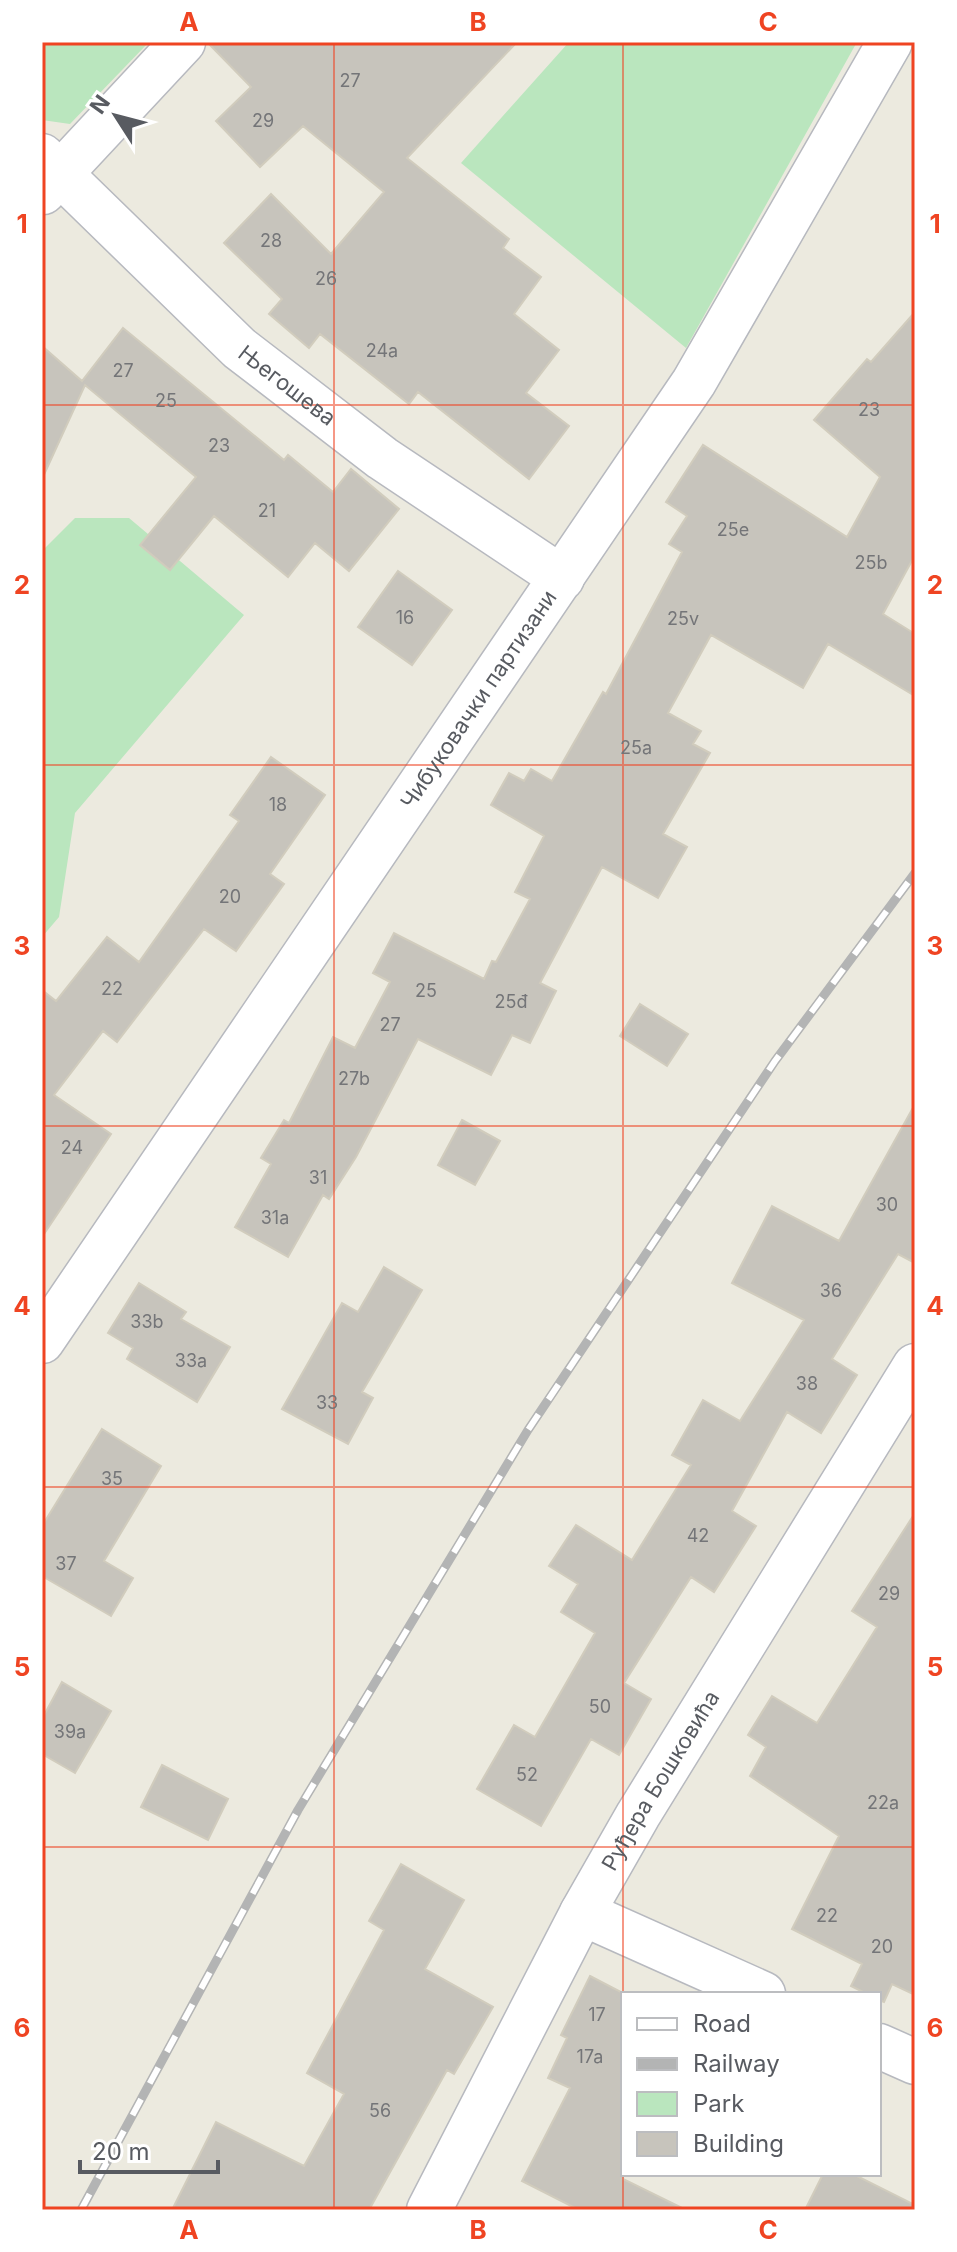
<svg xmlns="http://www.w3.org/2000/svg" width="957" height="2252" font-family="Inter,sans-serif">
  <rect width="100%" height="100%" fill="#eceadf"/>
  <path fill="#bae6be" d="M 42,42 L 149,42 L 70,124 L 42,120 Z
    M 569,42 L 857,42 L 686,348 L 461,163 Z
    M 75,518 L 129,518 L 244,615 L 75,813 L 59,917 L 42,937 L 42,551 Z"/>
  <path fill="#c7c4bc" stroke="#d1ccbd" stroke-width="2" d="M 207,42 L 517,42 L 407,158 L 509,239 L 503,248 L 541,277 L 514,314 L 559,350 L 526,393 L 569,426 L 529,479 L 418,392 L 409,404 L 320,334 L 309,348 L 269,314 L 282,299 L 224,243 L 271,194 L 331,254 L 384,192 L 303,126 L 260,167 L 216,121 L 251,87 Z
    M 915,312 L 915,555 L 883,614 L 915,634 L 915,696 L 828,644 L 803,688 L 711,635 L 668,713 L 701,731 L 693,744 L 710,753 L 663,834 L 687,847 L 658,898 L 602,867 L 540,983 L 556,991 L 530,1043 L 512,1035 L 491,1075 L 418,1039 L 356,1157 L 329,1199 L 323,1195 L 288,1257 L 235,1227 L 271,1164 L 261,1158 L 284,1120 L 289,1123 L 333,1037 L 355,1048 L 390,982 L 373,973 L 394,933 L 484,979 L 492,961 L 496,962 L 530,899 L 515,892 L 544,836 L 491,805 L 509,773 L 524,781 L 531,769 L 552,781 L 603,692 L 606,694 L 682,552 L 669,544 L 687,516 L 666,502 L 703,445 L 847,537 L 880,477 L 814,420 L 867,359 L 871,362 Z
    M 123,328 L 284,460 L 288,455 L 333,492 L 351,469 L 399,509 L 349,571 L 315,543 L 288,577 L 214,516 L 170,570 L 140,545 L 196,477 L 85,385 L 42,479 L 42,346 L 82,381 Z
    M 398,571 L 452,610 L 412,665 L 358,627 Z
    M 271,757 L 325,795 L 270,874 L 284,884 L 236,951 L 204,929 L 117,1042 L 103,1031 L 54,1095 L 111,1134 L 42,1237 L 42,990 L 56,1001 L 107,937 L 139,962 L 239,821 L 230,815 Z
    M 640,1004 L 688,1034 L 667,1066 L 620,1036 Z
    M 915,1104 L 915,1263 L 898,1254 L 832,1359 L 857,1375 L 821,1433 L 787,1412 L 732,1511 L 756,1526 L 714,1592 L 691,1577 L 624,1683 L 651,1699 L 619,1755 L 591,1739 L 541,1826 L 477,1789 L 514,1725 L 535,1737 L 595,1633 L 561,1612 L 578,1584 L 549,1566 L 576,1525 L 632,1560 L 691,1465 L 672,1455 L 703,1400 L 740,1421 L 804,1320 L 732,1283 L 772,1206 L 839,1241 Z
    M 462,1120 L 500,1141 L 475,1185 L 438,1165 Z
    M 384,1267 L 422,1290 L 362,1392 L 373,1398 L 348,1444 L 282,1409 L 342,1303 L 358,1312 Z
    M 139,1283 L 186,1312 L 181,1319 L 230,1347 L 197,1402 L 127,1359 L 133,1348 L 108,1333 Z
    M 102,1429 L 161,1466 L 104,1561 L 133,1578 L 111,1616 L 42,1576 L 42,1526 Z
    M 915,1513 L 915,1995 L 892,1984 L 884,2002 L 879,2000 L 879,1994 L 867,1994 L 851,1986 L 862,1964 L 792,1929 L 839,1836 L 750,1776 L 766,1747 L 748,1735 L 772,1696 L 817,1723 L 877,1627 L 852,1611 Z
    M 62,1682 L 111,1711 L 75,1773 L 42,1754 L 42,1719 Z
    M 162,1765 L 228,1799 L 208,1840 L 141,1807 Z
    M 401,1864 L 464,1900 L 425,1969 L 493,2007 L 454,2074 L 447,2070 L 369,2210 L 172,2210 L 216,2122 L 304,2166 L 344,2094 L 307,2073 L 384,1930 L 369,1921 Z
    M 590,1976 L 623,1993 L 623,2179 L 686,2210 L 579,2210 L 522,2181 L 570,2088 L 548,2078 L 567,2038 L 561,2035 Z
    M 823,2174 L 853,2174 L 915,2205 L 915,2210 L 805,2210 Z"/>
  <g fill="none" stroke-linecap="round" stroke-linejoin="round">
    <defs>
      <g id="street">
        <path id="s1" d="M 42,156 L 239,348 L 382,458 L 562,578"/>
        <path d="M 43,192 L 183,42"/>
        <path id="s2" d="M 42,1341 L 694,382 L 890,42"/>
        <path d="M 582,1913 L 763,1994"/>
        <path d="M 879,2046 L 915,2062"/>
        <path id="s3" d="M 429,2210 L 582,1913 L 638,1815 L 915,1366"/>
      </g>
    </defs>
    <use href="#street" stroke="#b7b9bf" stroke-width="47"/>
    <use href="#street" stroke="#fff" stroke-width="44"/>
    <defs>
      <path id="rail" d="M 81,2210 L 298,1810 L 528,1430 L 775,1061 L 915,873"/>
    </defs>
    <use href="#rail" stroke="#b3b4b4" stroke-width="9"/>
    <use href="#rail" stroke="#fff" stroke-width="6" stroke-dasharray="18" stroke-linecap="butt"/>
  </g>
  <path fill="none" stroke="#ef4422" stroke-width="2" stroke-opacity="0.55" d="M 334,42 L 334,2210M 623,42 L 623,1994M 42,405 L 915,405M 42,765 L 915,765M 42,1126 L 915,1126M 42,1487 L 915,1487M 42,1847 L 915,1847M 623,2174 L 623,2210"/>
  <g text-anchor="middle" stroke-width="6" stroke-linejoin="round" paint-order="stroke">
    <g font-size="18" fill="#747578">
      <text x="350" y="87">27</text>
      <text x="263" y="127">29</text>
      <text x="271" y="247">28</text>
      <text x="326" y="285">26</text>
      <text x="382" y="357">24a</text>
      <text x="123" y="377">27</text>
      <text x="166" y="407">25</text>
      <text x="869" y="416">23</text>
      <text x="219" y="452">23</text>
      <text x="267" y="517">21</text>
      <text x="733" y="536">25e</text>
      <text x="871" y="569">25b</text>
      <text x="405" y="624">16</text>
      <text x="683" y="625">25v</text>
      <text x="636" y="754">25a</text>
      <text x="278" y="811">18</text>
      <text x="230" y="903">20</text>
      <text x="112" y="995">22</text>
      <text x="426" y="997">25</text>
      <text x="511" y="1008">25đ</text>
      <text x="390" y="1031">27</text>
      <text x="354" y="1085">27b</text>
      <text x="72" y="1154">24</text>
      <text x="318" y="1184">31</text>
      <text x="887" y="1211">30</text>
      <text x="275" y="1224">31a</text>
      <text x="831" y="1297">36</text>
      <text x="147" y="1328">33b</text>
      <text x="191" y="1367">33a</text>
      <text x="807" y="1390">38</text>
      <text x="327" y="1409">33</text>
      <text x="112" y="1485">35</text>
      <text x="698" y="1542">42</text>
      <text x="66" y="1570">37</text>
      <text x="889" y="1600">29</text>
      <text x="600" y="1713">50</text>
      <text x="70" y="1738">39a</text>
      <text x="527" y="1781">52</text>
      <text x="883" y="1809">22a</text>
      <text x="827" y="1922">22</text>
      <text x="882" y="1953">20</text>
      <text x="597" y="2021">17</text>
      <text x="590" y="2063">17a</text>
      <text x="380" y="2117">56</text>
    </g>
    <g font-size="22" fill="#585b61" stroke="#fff">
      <text dy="8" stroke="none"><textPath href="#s1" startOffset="336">Његошева</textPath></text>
      <text dy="8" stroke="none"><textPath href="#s2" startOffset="776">Чибуковачки партизани</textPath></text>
      <text dy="8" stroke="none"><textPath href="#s3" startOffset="488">Руђера Бошковића</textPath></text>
    </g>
  </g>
  <rect width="957" height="2252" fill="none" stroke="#ffffff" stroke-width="88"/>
  <rect x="621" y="1992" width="260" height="184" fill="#ffffff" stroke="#bcbdc0" stroke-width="2"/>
  <rect x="637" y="2018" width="40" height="12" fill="#ffffff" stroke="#bcbdc0" stroke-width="2"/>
  <text x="693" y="2032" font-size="24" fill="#585b61">Road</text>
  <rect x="637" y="2058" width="40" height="12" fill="#b3b4b4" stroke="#bcbdc0" stroke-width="2"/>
  <text x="693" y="2072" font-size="24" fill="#585b61">Railway</text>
  <rect x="637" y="2092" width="40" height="24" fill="#bae6be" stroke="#bcbdc0" stroke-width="2"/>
  <text x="693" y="2112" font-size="24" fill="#585b61">Park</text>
  <rect x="637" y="2132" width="40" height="24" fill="#c7c4bc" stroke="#bcbdc0" stroke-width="2"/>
  <text x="693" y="2152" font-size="24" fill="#585b61">Building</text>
  <g transform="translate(116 116) rotate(306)" stroke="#ffffff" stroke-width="6" paint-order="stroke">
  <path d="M0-6L14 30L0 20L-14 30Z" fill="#585b61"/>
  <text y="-12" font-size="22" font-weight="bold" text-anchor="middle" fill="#585b61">N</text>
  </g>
  <path d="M80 2160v12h138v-12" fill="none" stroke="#585b61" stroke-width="4"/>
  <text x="92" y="2160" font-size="24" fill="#585b61" stroke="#ffffff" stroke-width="6" paint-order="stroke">20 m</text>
  <rect x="44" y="44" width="869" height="2164" fill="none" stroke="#ef4422" stroke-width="3"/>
  <g font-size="26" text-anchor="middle" font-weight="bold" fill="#ef4422">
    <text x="189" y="31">A</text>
    <text x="478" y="31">B</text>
    <text x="768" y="31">C</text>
    <text x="22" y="233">1</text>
    <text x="935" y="233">1</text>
    <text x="22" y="594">2</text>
    <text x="935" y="594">2</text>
    <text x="22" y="955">3</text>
    <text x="935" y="955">3</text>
    <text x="22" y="1315">4</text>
    <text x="935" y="1315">4</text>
    <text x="22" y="1676">5</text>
    <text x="935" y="1676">5</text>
    <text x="22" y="2037">6</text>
    <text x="935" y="2037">6</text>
    <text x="189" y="2239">A</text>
    <text x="478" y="2239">B</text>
    <text x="768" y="2239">C</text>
  </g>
</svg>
